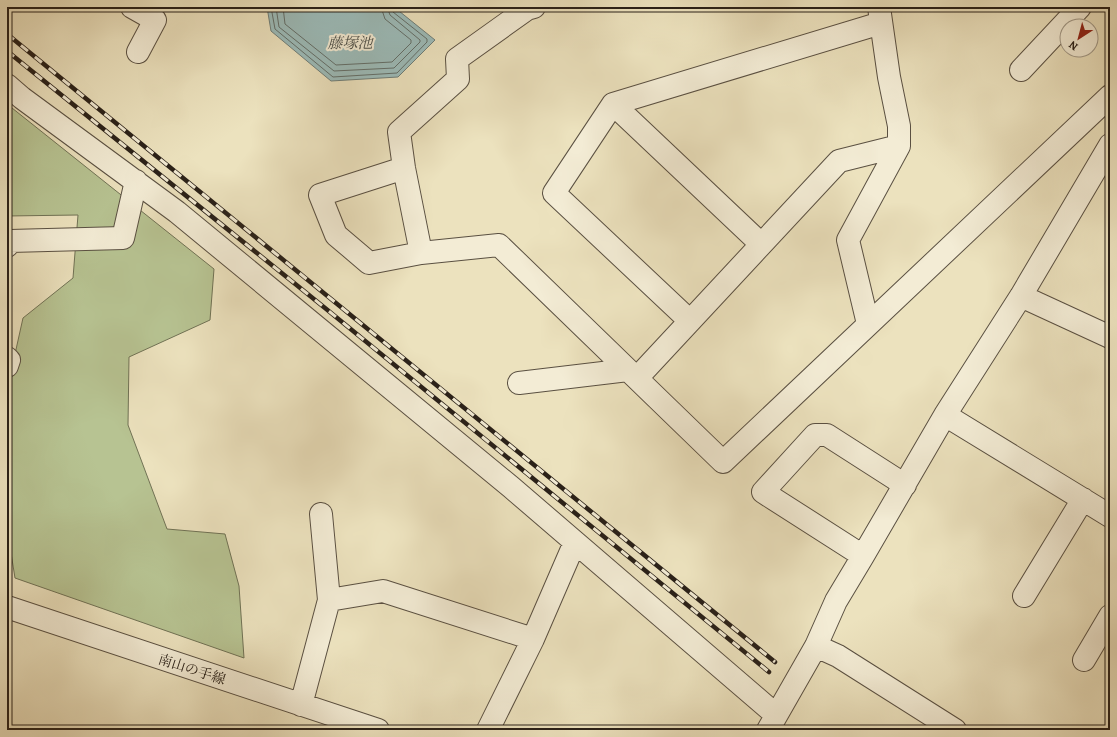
<svg xmlns="http://www.w3.org/2000/svg" width="1117" height="737" font-family="Alegreya,'Noto Serif JP',serif">
  <rect width="100%" height="100%" fill="#ece2be"/>
  <filter id="stains"><feTurbulence type="fractalNoise" baseFrequency=".005" numOctaves="4"/><feColorMatrix values="0 0 0 0 .2 0 0 0 0 .09 0 0 0 0 .02 0 0 0 .5 -.17"/></filter>
  <radialGradient id="worn" r=".72"><stop offset=".6" stop-color="#630" stop-opacity="0"/><stop offset="1" stop-color="#630" stop-opacity=".3"/></radialGradient>
  <path fill="#b7c392" stroke="#707255" d="M 7,104 L 214,269 L 210,320 L 129,357 L 128,425 L 167,529 L 225,534 L 239,586 L 244,658 L 15,578 L 7,528 L 7,390 L 23,318 L 73,278 L 78,215 L 7,216 Z"/>
  <path fill="#9cbcba" stroke="#6e7e79" d="M 267,7 L 394,7 L 435,40 L 398,77 L 331,81 L 271,31 Z"/>
  <g fill="none" stroke-linecap="round" stroke-linejoin="round">
    <path stroke="#626e69" stroke-width="1" d="M 271,7 L 275,29 L 333,77 L 397,73 L 427,42 L 427,39 L 393,12 L 392,7
      M 276,7 L 279,27 L 334,71 L 394,68 L 420,42 L 420,40 L 390,15 L 387,7
      M 283,7 L 285,24 L 336,65 L 392,62 L 411,43 L 411,40 L 385,19 L 381,7"/>
    <defs>
      <path id="minor" d="M 132,7 L 155,20 L 138,52
        M 534,7 L 527,9 L 457,59 L 458,79 L 399,132 L 404,168 L 421,253 L 499,245 L 723,462 L 1110,96
        M 1021,70 L 1080,7
        M 7,85 L 22,98 L 177,212 L 511,487 L 775,714
        M 613,104 L 881,23
        M 404,168 L 320,195 L 336,235 L 369,263 L 421,253
        M 7,246 L 10,241 L 123,238 L 136,181
        M 1021,296 L 1110,337
        M 690,321 L 554,193 L 613,104 L 761,244
        M 868,324 L 848,240 L 899,146 L 899,126 L 889,77 L 879,7
        M 7,358 L 9,360 L 7,366
        M 637,378 L 839,161 L 899,146
        M 519,383 L 628,370
        M 945,415 L 1110,516
        M 321,514 L 329,600
        M 863,556 L 763,492 L 815,435 L 827,435 L 905,485
        M 1024,596 L 1083,499
        M 7,607 L 378,730
        M 816,646 L 838,656 L 955,730
        M 1084,660 L 1110,616
        M 301,705 L 329,600 L 383,591 L 533,639
        M 488,730 L 533,639 L 575,542
        M 768,730 L 816,646 L 836,601 L 863,556 L 945,415 L 1021,296 L 1110,145"/>
    </defs>
    <use href="#minor" stroke="#5a5042" stroke-width="24"/>
    <use href="#minor" stroke="#f3ecd5" stroke-width="22"/>
    <defs>
      <path id="rail" d="M 7,34 L 775,662
        M 7,51 L 325,308 L 769,672"/>
    </defs>
    <use href="#rail" stroke="#292018" stroke-width="4.5"/>
    <use href="#rail" stroke="#f3ecd5" stroke-width="3" stroke-dasharray="9" stroke-linecap="butt"/>
  </g>
  <g text-anchor="middle" stroke-width="4" stroke-linejoin="round" paint-order="stroke">
    <g font-size="14" fill="#292018" stroke="#f3ecd5">
      <text transform="translate(192 669) rotate(18)" y="5">南山の手線</text>
    </g>
    <g font-size="15" font-style="italic" fill="#4c4f49" stroke="#f3ecd5">
      <text x="350" y="48">藤塚池</text>
    </g>
  </g>
  <rect width="1117" height="737" fill="none" stroke="#ece2be" stroke-width="24"/>
  <rect x="8" y="8" width="1101" height="721" fill="none" stroke="#292018" stroke-width="2"/>
  <rect x="12" y="12" width="1093" height="713" fill="none" stroke="#292018"/>
  <g transform="translate(1079 38) rotate(216)"><circle r="19" fill="#f3ecd5" stroke="#a29a89"/>
  <path d="M0-3L7 15L0 10L-7 15Z" fill="#8f2418"/>
  <text y="-6" font-size="11" font-weight="bold" text-anchor="middle" fill="#292018">N</text>
  </g>
  <rect width="100%" height="100%" filter="url(#stains)"/>
  <rect width="100%" height="100%" fill="url(#worn)"/>
</svg>
